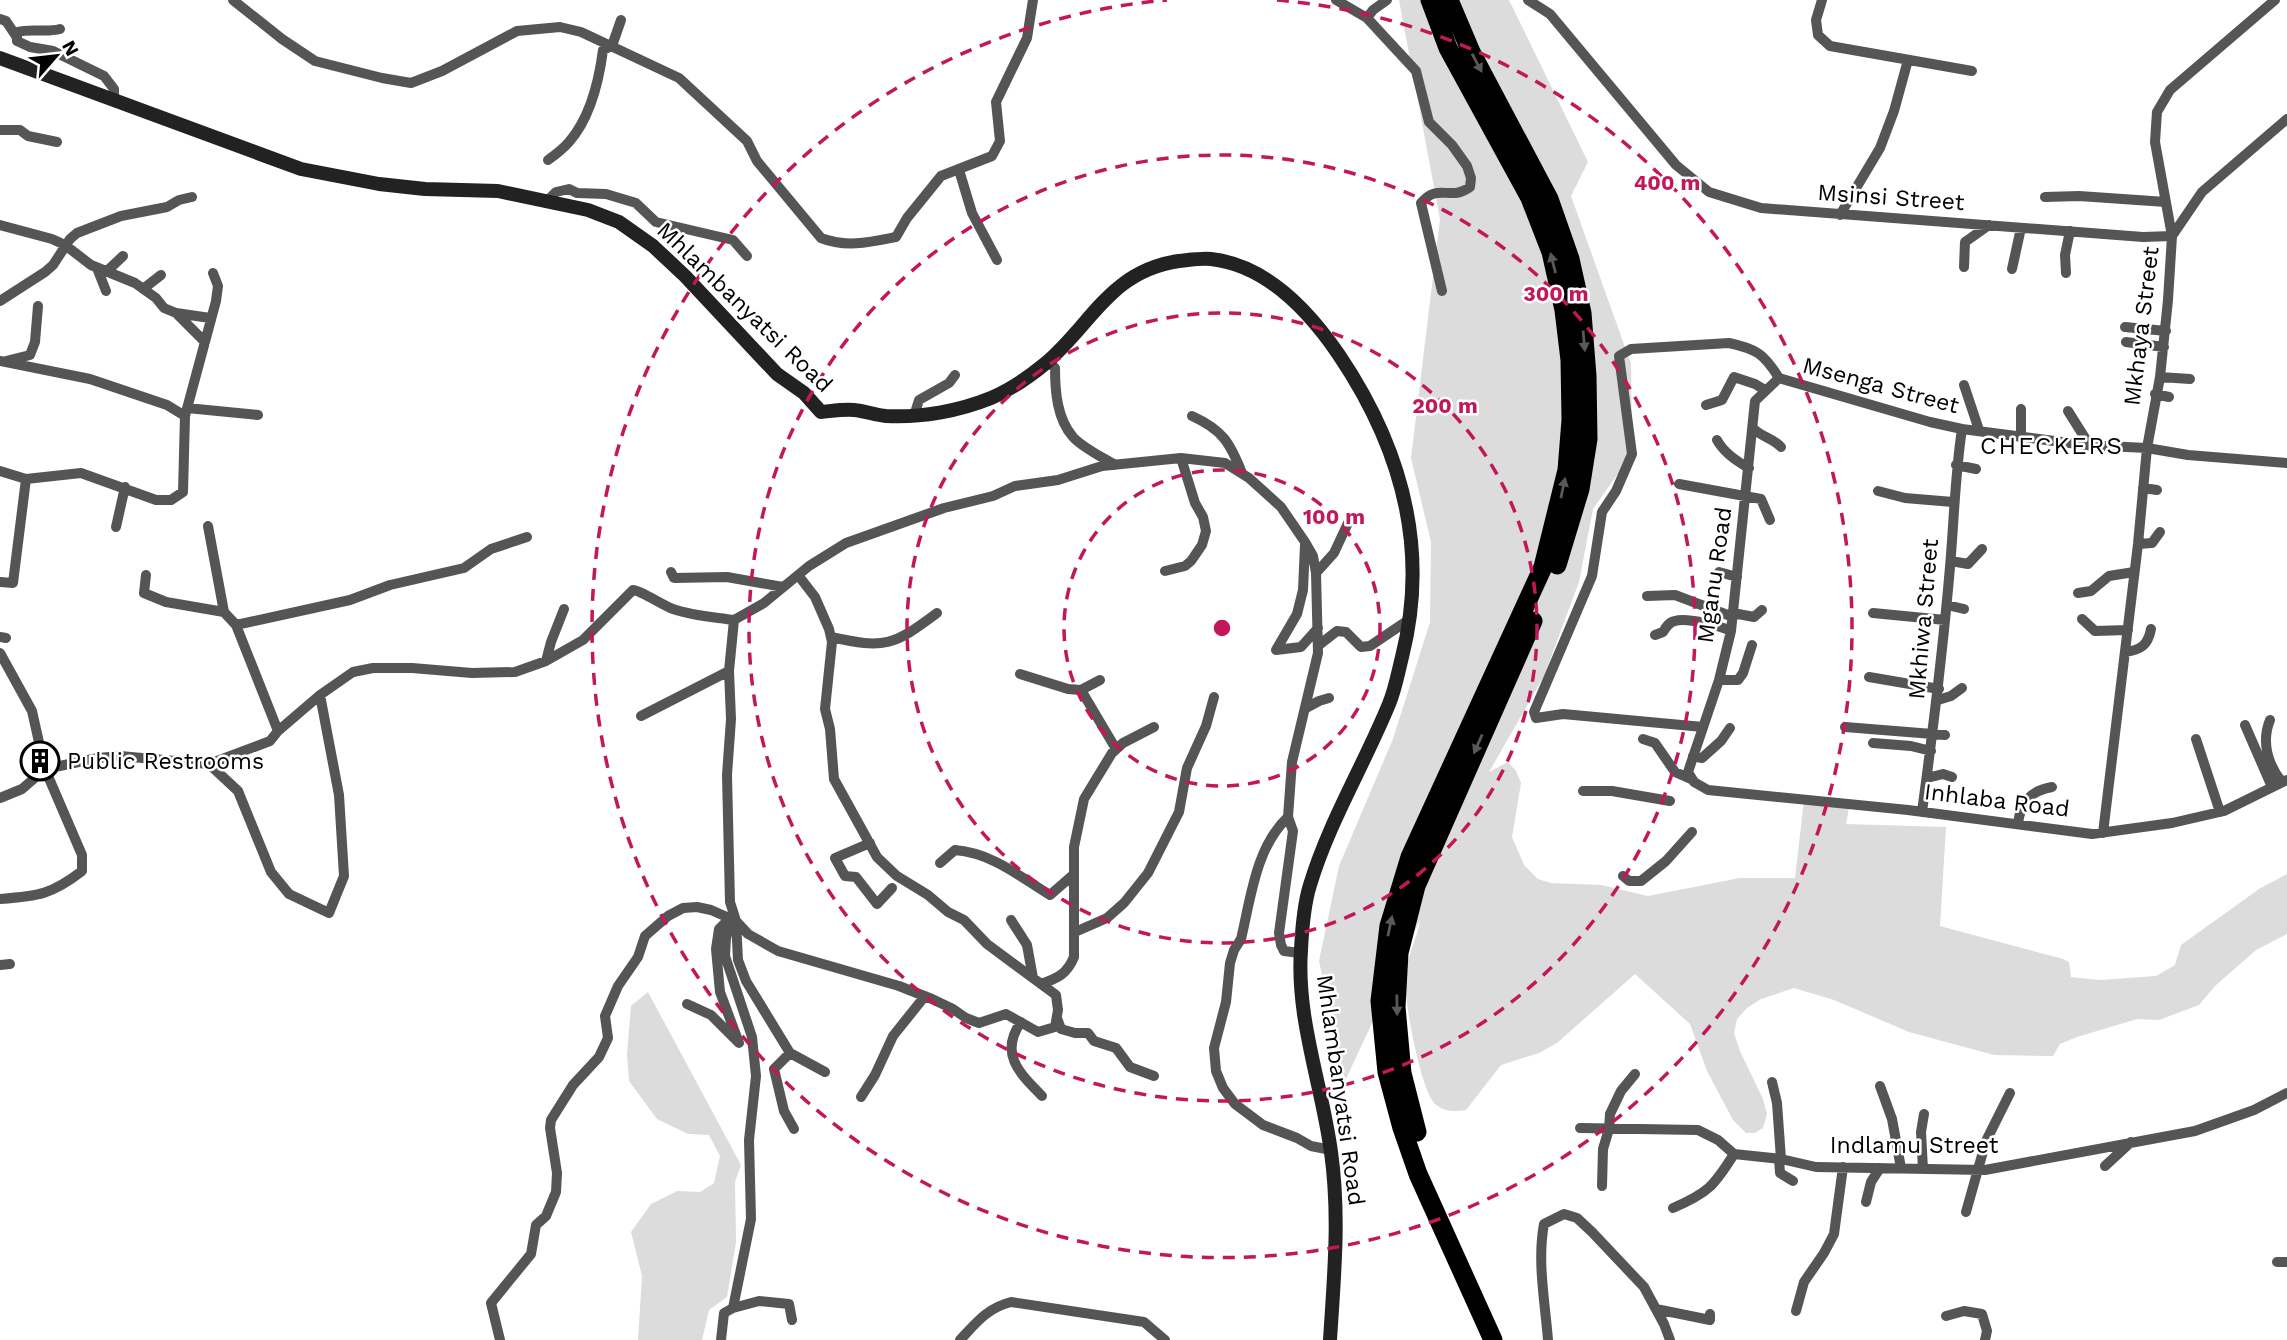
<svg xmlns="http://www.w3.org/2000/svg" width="2287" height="1340" font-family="'Work Sans',sans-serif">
  <rect width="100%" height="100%" fill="#fff"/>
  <path fill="#dcdcdc" d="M 1399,0 L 1509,0 L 1588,162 L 1571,196 L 1631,364 L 1632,454 L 1593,509 L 1579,582 L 1544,676 L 1489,772 L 1508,762 L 1516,771 L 1521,783 L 1512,837 L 1524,865 L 1538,879 L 1551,883 L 1601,885 L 1648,896 L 1740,878 L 1795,878 L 1804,800 L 1849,808 L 1846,824 L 1946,827 L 1940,926 L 2063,959 L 2069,962 L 2071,977 L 2100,980 L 2156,976 L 2175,965 L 2181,945 L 2259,889 L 2287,874 L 2287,934 L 2256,950 L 2215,986 L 2199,1005 L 2159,1020 L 2137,1019 L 2077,1037 L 2060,1044 L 2053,1056 L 1994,1055 L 1909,1032 L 1834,1000 L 1794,988 L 1761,999 L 1747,1008 L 1737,1019 L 1734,1033 L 1740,1051 L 1763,1099 L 1767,1114 L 1763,1128 L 1755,1133 L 1746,1133 L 1733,1120 L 1707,1071 L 1690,1024 L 1635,974 L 1557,1043 L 1539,1053 L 1501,1065 L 1466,1110 C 1455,1112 1444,1112 1435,1104 C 1420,1089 1404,999 1405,977 C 1406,958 1418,937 1420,920 L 1345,1081 L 1319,961 L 1339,866 L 1393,739 L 1430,622 L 1431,542 L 1411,458 L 1440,219 Z
    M 648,992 L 741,1165 L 735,1182 L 736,1242 L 727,1297 L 709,1310 L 702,1340 L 638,1340 L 642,1276 L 631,1232 L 651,1204 L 677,1191 L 700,1192 L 714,1183 L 720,1156 L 709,1135 L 688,1134 L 657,1119 L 629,1081 L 627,1054 L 631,1006 Z"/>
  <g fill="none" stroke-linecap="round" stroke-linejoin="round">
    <path stroke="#555" stroke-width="10" d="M 233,0 L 282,39 L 315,61 L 382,78 L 411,83 L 442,71 L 517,31 L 560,27 L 581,32 L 679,78 L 747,141 L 757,161 L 821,238 C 846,248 871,242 896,237 L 907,218 L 941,176 L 992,156 L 1000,141 L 996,102 L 1027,38 L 1033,0
      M 1336,0 L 1367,18 L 1416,71 L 1429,122 L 1452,145 L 1467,166 L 1471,178 L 1470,187 C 1450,202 1439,182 1421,203 L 1442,291
      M 1528,0 L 1550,14 L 1676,165 L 1709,192 L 1761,208 L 2143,237 L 2172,236
      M 1822,0 L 1816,20 L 1818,35 L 1830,46 L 1972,71
      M 1367,18 L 1373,10 L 1387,0
      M 0,19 L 6,21 L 16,36
      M 60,29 C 45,33 33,28 17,32 L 17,41 L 30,47 L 53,51 L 104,76 L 114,89 L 114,101
      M 0,130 L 20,130 L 28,136 L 57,142
      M 548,160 C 555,155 563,149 569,142 C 590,118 599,81 603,50 L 612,46 L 621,20
      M 959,170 L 972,213 L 997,260
      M 2045,197 L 2079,196 L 2166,202
      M 548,200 L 556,192 L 569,189 L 577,193 L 606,194 L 636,203 L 656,222 L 733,240 L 747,256
      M 1840,215 L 1880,148 L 1894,111 L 1908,60
      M 0,225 L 52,239 L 65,245 L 91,265 L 135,283 L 156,298 L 164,308 L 176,313 L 210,318
      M 2172,236 L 2202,192 L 2287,119
      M 1964,267 L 1965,242 L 1989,225
      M 97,268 L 106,291
      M 2012,269 L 2021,228
      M 107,271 L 123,256
      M 2066,273 L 2065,255 L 2070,231
      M 143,289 L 161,275
      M 0,301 L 45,272 L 53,265 L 70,239 L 77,233 L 121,216 L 167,207 L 179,200 L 192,197
      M 176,313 L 205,342
      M 2125,327 L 2166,331
      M 2126,342 L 2164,347
      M 0,361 L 90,379 L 167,405 L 185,416
      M 6,361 L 30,355 L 35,342 L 38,306
      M 1048,361 L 1055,368 C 1055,391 1057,419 1073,437 C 1083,448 1102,457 1115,465
      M 2160,377 L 2190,379
      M 1779,378 L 1755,401 L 1731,631 L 1719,680 L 1688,772 L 1694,782 L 1708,790 L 1908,810 L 2092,834 L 2172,823 L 2224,811 L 2287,780
      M 1964,385 L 1979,430
      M 2155,394 L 2169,397
      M 1706,405 L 1722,400 L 1734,377 L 1755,384 L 1765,390
      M 187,408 L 258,415
      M 2068,411 L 2090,446
      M 914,416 L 919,400 L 949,383 L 955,375
      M 1192,416 C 1223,430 1230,443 1242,473
      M 1753,428 C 1761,437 1773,438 1781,447
      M 2021,438 L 2021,409
      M 1717,440 C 1724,453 1736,461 1749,468
      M 1956,465 L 1976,469
      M 0,471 L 26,479 L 81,473 L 156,500 L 171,500 L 183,492 L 185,416 L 216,301 L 218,286 L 213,273
      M 1679,484 L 1761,499 L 1770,520
      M 2143,488 L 2157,490
      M 1878,491 L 1905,498 L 1953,502
      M 116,527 L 125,487
      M 2138,544 L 2152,543 L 2160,532
      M 1951,561 L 1968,564 L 1982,549
      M 1165,571 L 1185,566 L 1191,561 L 1202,545 L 1206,531 L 1203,517 L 1195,503 L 1181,458
      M 671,572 L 674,578 L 727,577 L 783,587
      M 1719,572 L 1737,577
      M 1316,573 L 1334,553 L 1348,523
      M 146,575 L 144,593 L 166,602 L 224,612
      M 0,582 L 13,583 L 26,479
      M 2078,593 L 2091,591 L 2109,576 L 2134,572
      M 1647,596 L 1675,595 L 1733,617
      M 1947,605 L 1964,609
      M 1733,613 L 1754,617 L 1762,610
      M 1873,613 L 1945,620
      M 2082,619 L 2095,631 L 2128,630
      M 236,625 L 350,600 L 390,585 L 464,568 L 491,549 L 527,537
      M 1655,635 L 1663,632 C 1666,627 1669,622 1675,621 C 1687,617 1720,626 1731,631
      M 0,637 L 6,638
      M 831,637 C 885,649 893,646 937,613
      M 1319,645 L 1337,631 L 1346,632 L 1361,647 L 1370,646 L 1410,619
      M 1276,650 L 1297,614 L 1303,590 L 1305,545
      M 1276,650 L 1301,647 L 1318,628
      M 2125,652 C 2141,650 2148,645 2151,629
      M 0,653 L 32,711 L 45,769 L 82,855 L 82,871 C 51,895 38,896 0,899
      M 546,661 L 551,642 L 564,609
      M 1020,674 L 1068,689 L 1081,690 L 1100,680
      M 1869,677 L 1939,689
      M 1719,680 L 1738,680 L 1743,673 L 1752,645
      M 1081,690 L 1116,749
      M 1938,700 L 1951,696 L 1962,688
      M 1306,708 L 1319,701 L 1329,698
      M 641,716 L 729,671
      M 2270,720 C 2261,742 2268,765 2282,782
      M 2245,725 L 2272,787
      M 1703,727 L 1563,714 L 1536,718 L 1534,712 L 1592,576 L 1602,512 L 1616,491 L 1632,454 L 1619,356 L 1631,349 L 1729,343 C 1757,349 1764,354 1779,378 L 1930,422 L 1962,429 L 2085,445 L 2147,448 L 2188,455 L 2287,463
      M 1845,727 L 1945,735
      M 278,731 L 320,695 L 353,672 L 373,668 L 412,668 L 472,673 L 515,672 L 546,661 L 583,640 L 633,590 C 642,591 662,605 673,609 C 693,616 714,617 734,620
      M 1643,739 L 1655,743 L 1675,772 L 1693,780
      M 2196,739 L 2220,812
      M 1873,743 L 1911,746 L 1931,751
      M 1693,756 L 1702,758 L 1721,741 L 1730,728
      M 209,764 L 238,791 L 271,872 L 289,894 L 329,913 L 344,876 L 339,795 L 320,695
      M 1927,778 L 1943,774 L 1952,777
      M 1583,791 L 1612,791 L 1670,801
      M 0,798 L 22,789 L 45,769 L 98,758 L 120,756 L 209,764 L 270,741 L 278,731 L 236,625 L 224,612 L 208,526
      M 1922,812 C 1933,730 1943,649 1950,567 C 1954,521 1955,475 1962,429
      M 1288,817 C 1256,847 1251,897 1241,939 L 1234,950 L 1230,963 L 1226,1002 L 1214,1048 L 1216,1071 L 1223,1088 L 1235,1104 L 1263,1125 L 1297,1138 L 1311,1146 L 1331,1150
      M 2018,823 C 2021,802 2030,791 2052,787
      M 2103,833 L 2138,544 L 2147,448 L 2160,377 L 2168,300 L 2172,236 L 2155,142 L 2157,112 L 2170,90 L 2275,0
      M 870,843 L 835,858 L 845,876 L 856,877 L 877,904 L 892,888
      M 940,863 L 955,850 C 992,853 1019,876 1050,895 L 1073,875
      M 1623,876 L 1629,881 L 1641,881 L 1666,861 L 1692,832
      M 1011,920 L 1027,945 L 1033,978
      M 1075,932 L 1107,918 L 1124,903 L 1148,873 L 1179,812 L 1187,768 L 1206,726 L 1214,697
      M 0,965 L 10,964
      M 1041,984 C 1058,978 1067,974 1074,957 L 1074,847 L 1084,799 L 1112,753 L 1123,743 L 1154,727
      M 687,1004 L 711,1015 L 739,1043 L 720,992 L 716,949 L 719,929 L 725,923 L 733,921
      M 1057,1018 L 1061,1029 L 1075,1033 L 1088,1033 L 1094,1041 L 1116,1048 L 1130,1067 L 1154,1076
      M 1021,1022 C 999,1053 1019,1073 1042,1096
      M 790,1053 L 774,1069 L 784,1111 L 794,1129
      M 825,1072 L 790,1053 L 746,981 L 738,960 L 736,921 L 730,902 L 727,775 L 731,719 L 729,671 L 734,620 L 764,603 L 809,566 L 846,543 L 944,508 L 993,496 L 1015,486 L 1058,480 L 1102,466 L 1181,458 L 1225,463 L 1249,478 L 1281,507 L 1305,542 L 1313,556 L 1316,573 L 1318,653 L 1292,762 L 1288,817 L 1293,831 L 1279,933 L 1281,945 L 1284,951 L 1300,953
      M 1772,1082 L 1777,1103 L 1781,1159
      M 1880,1086 L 1892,1119 L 1901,1168
      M 861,1097 L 875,1075 L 893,1036 L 925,996
      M 1580,1128 L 1698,1130 L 1718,1140 L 1734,1154 L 1781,1159 L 1816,1167 L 1985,1170 L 2195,1131 L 2254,1110 L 2287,1093
      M 1779,1159 L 1780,1173 L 1793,1181
      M 2105,1166 L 2131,1142
      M 1923,1169 L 1921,1132 L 1924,1114
      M 1602,1186 L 1603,1149 L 1609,1129 L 1610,1114 L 1621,1091 L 1635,1074
      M 1866,1202 L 1871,1182 L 1880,1168
      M 1673,1208 C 1708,1193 1714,1186 1734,1154
      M 1966,1212 L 1986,1141 L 2010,1093
      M 2277,1262 L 2287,1262
      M 733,1308 L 759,1301 L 789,1304 L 792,1320
      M 1656,1309 L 1710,1320 L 1710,1314
      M 1796,1311 L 1804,1282 L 1824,1253 L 1834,1234 L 1843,1167
      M 1946,1316 L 1964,1311 L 1982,1314 L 1987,1331 L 1985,1340
      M 500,1340 L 491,1303 L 531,1254 L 536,1225 L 546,1216 L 556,1192 L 557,1173 L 550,1128 L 551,1120 L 573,1085 L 599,1057 L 608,1038 L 605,1016 L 618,986 L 638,957 L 645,936 L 668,916 L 683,908 L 697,907 L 711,910 L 736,921 L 748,934 L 778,951 L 899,986 L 932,999 L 953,1009 L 966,1018 L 979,1023 L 1006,1014 L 1038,1032 L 1055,1027 L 1058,1010 L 1056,995 L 987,944 L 964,920 L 948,912 L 928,895 L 897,876 L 877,857 L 834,779 L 830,729 L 825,709 L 832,642 L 829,629 L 815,597 L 798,575
      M 721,1340 L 724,1313 L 733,1308 L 751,1219 L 749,1140 L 756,1076 L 752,1037 L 725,956 L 726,938 L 729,927 L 736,921
      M 960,1340 C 976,1323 987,1308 1011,1302 L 1144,1322 L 1165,1340
      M 1548,1340 C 1545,1302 1537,1261 1544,1224 L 1564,1214 L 1577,1218 L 1592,1232 L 1644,1287 L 1664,1324 L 1670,1340"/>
    <path stroke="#222" stroke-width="14" d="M 0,58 L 301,169 L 379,184 L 425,189 L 498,191 L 588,210 L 619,222 L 653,246 L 685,276 L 777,374 L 804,393 L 821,412 C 832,411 844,409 854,410 C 865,411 875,415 886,416 C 921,418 959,411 991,398 C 1010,390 1029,377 1046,363 C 1092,324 1110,271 1179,261 C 1189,260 1201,258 1211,259 C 1267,265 1309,311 1339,355 C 1401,447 1430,547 1402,657 C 1398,673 1395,690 1389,704 C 1364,765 1329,822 1310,885 C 1304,904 1302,929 1301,950 C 1296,1018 1322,1085 1331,1152 C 1340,1216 1334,1276 1330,1340"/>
    <path stroke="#000" stroke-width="19" d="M 1430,0 L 1448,48 L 1530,198 L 1551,252 L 1564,310 L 1570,360 L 1571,420 L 1567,470 L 1543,567 L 1410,857 L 1389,926 L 1380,1001 L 1387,1072 L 1402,1128 L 1418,1174 L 1493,1340
      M 1449,0 L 1471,52 L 1549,199 L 1570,259 L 1582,313 L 1587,376 L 1588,439 L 1580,489 L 1557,565
      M 1417,1132 L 1402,1073 L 1396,1007 L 1399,953 L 1416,886 L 1533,621"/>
  </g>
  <defs><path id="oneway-solid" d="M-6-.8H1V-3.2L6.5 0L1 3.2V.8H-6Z" transform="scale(1.75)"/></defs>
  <g fill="#595959">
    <use href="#oneway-solid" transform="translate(1477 63) rotate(62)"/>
    <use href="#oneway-solid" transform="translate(1553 263) rotate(-104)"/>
    <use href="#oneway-solid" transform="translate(1584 341) rotate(85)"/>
    <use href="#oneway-solid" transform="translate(1563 488) rotate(-78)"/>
    <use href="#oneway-solid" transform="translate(1478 744) rotate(114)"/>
    <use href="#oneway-solid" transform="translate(1390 926) rotate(-78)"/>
    <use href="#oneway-solid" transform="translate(1397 1005) rotate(89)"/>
  </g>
  <g fill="none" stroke="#c2185b" stroke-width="3.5" stroke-dasharray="12 9">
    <circle cx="1222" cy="628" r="158"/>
    <circle cx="1222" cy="628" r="315"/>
    <circle cx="1222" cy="628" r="473"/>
    <path d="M1277 0A630 630 0 1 1 1167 0"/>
  </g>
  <defs>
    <symbol id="building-ring" viewBox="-11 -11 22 22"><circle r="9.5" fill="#fff" stroke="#000" stroke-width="1.5"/><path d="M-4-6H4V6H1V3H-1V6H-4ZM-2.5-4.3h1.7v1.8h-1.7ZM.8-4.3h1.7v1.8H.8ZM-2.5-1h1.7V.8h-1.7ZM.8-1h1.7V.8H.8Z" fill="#000"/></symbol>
  </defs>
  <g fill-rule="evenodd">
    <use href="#building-ring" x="18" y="739" width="44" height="44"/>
  </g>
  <g text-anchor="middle" stroke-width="5" stroke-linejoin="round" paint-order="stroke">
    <g font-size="23" fill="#000" stroke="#fff">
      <text transform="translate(1891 197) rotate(4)" y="8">Msinsi Street</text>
      <text transform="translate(745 307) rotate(44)" y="8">Mhlambanyatsi Road</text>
      <text transform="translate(2141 326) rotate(-83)" y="8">Mkhaya Street</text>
      <text transform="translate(1881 385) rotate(15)" y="8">Msenga Street</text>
      <text transform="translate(1714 575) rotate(-82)" y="8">Mganu Road</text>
      <text transform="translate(1923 619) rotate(-85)" y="8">Mkhiwa Street</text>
      <text transform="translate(1997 800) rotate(7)" y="8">Inhlaba Road</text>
      <text transform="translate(1341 1090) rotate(82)" y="8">Mhlambanyatsi Road</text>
      <text x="1914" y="1153">Indlamu Street</text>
    </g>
    <g font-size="23" fill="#000" stroke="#fff" text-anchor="start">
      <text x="67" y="769">Public Restrooms</text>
    </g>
    <g font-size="24" letter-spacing="2" fill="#000" stroke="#fff">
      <text x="2052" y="454">CHECKERS</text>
    </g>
  </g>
  <circle cx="1222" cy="628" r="10" fill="#c2185b" stroke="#fff" stroke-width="3.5"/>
  <g font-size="21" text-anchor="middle" font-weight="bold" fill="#c2185b" stroke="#fff" stroke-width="5" stroke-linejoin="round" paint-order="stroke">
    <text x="1667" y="190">400 m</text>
    <text x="1556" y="301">300 m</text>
    <text x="1445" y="413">200 m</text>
    <text x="1334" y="524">100 m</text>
  </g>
  <g transform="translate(56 56) rotate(62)" stroke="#ffffff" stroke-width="5" paint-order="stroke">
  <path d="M0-5L12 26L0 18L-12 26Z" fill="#000000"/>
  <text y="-10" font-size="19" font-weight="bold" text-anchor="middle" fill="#000000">N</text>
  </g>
</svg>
